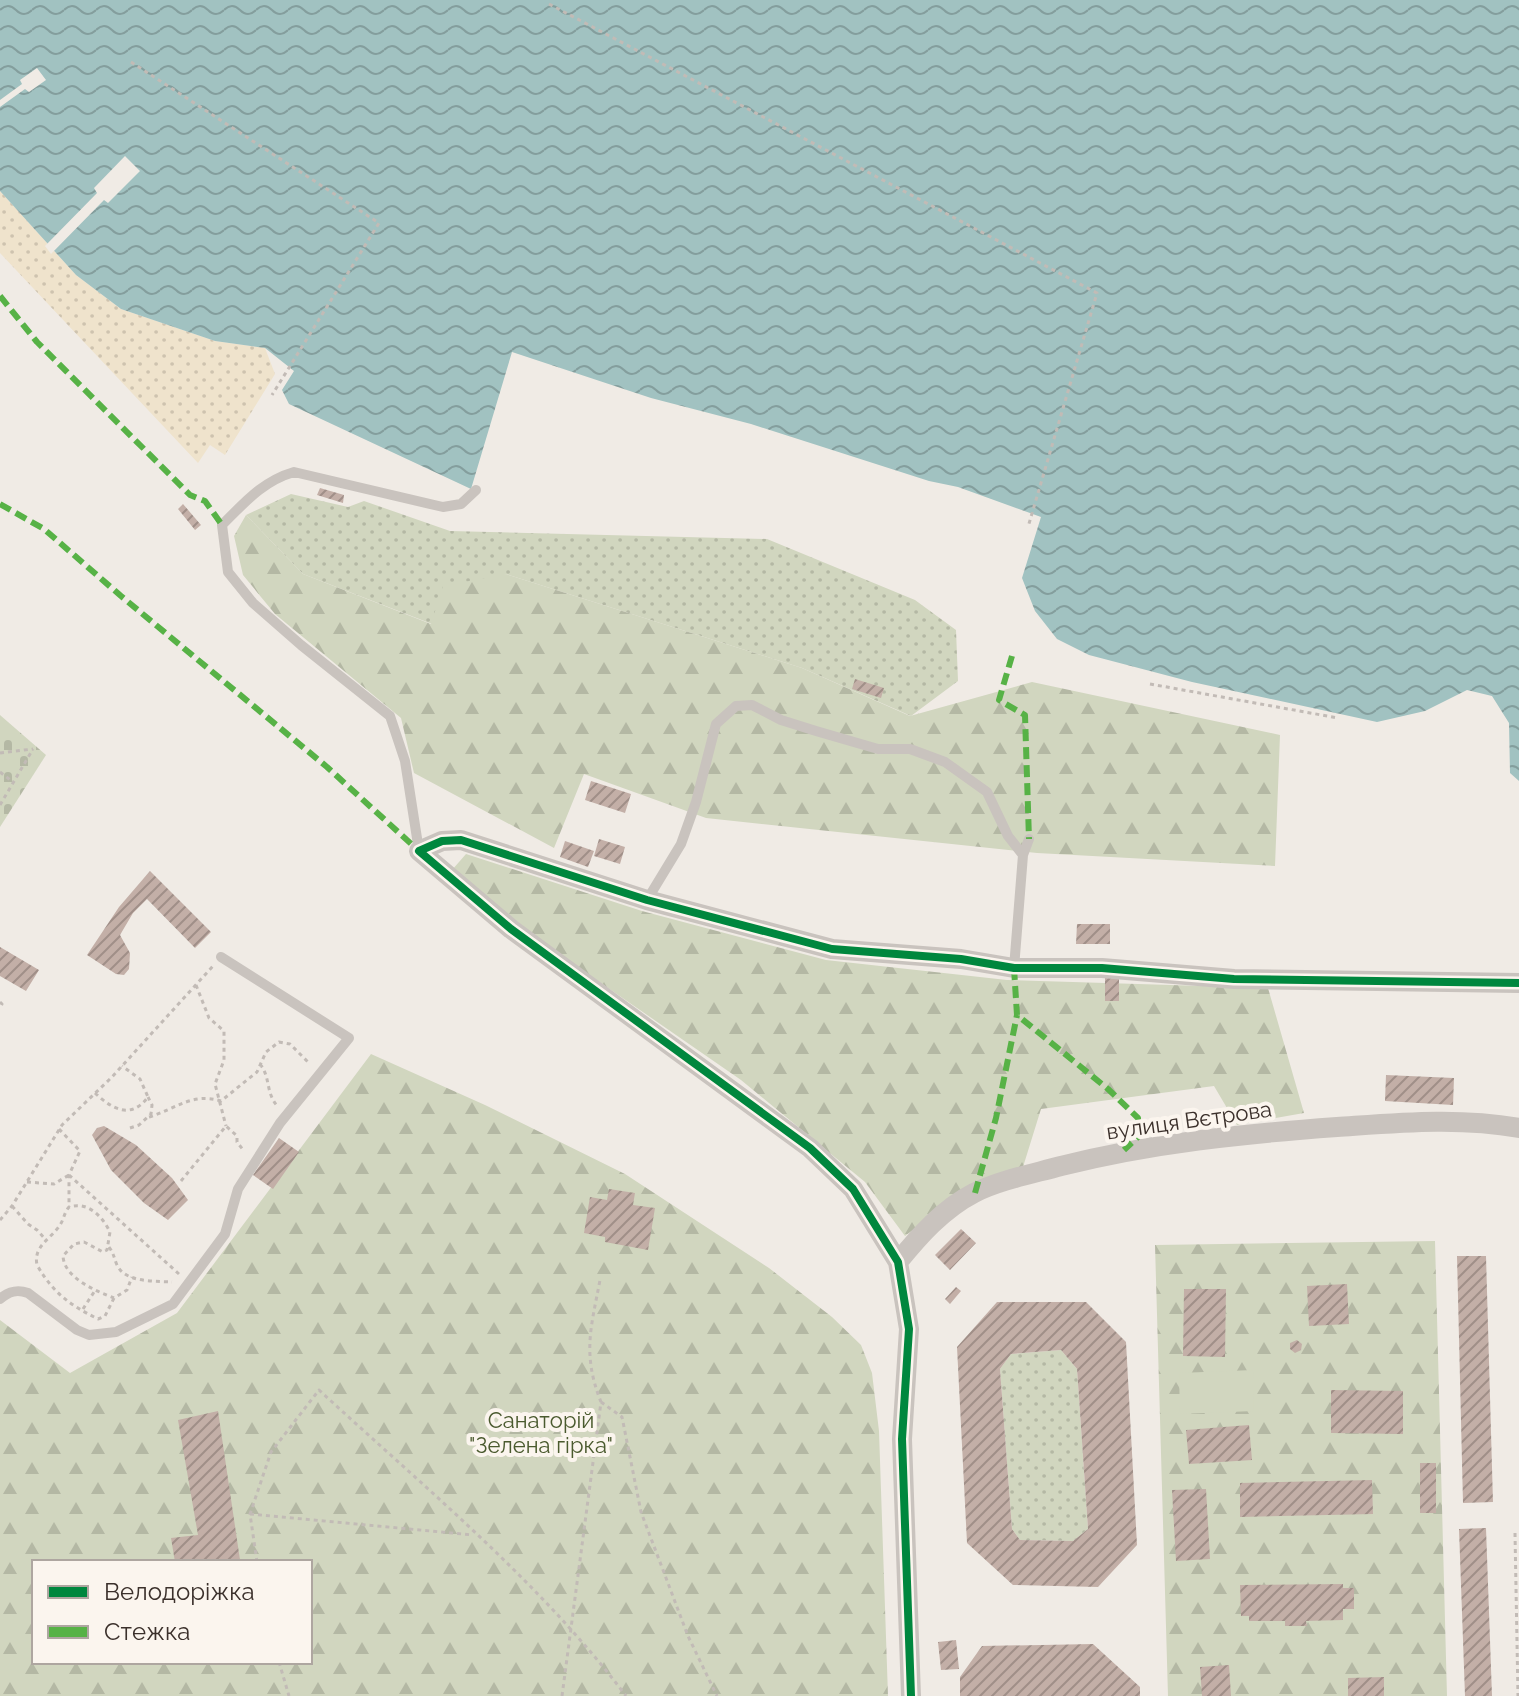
<svg xmlns="http://www.w3.org/2000/svg" width="1519" height="1696" font-family="Raleway,sans-serif">
  <defs>
    <pattern id="grass-dots" width="8" height="8" patternUnits="userSpaceOnUse" patternTransform="scale(2)"><rect width="8" height="8" fill="#d1d6bf"/><path d="M2 2h.1M6 6h.1" fill="none" stroke="#b4b8a4" stroke-width="1.8" stroke-linecap="round"/></pattern>
    <pattern id="forest-firs" width="22" height="20" patternUnits="userSpaceOnUse" patternTransform="scale(2)"><rect width="22" height="20" fill="#d1d6bf"/><path d="M5 1l3.5 6h-7zM16 11l3.5 6h-7z" fill="#b4b8a4"/></pattern>
    <pattern id="sand-dots" width="8" height="8" patternUnits="userSpaceOnUse" patternTransform="scale(2)"><rect width="8" height="8" fill="#efe3cc"/><path d="M2 2h.1M6 6h.1" fill="none" stroke="#cec3af" stroke-width="1.8" stroke-linecap="round"/></pattern>
    <pattern id="cemetery-stones" width="16" height="16" patternUnits="userSpaceOnUse" patternTransform="scale(2)"><rect width="16" height="16" fill="#d1d6bf"/><path d="M2 7V4a2 2 0 0 1 4 0v3zM10 15v-3a2 2 0 0 1 4 0v3z" fill="#b4b8a4"/></pattern>
    <pattern id="water-waves" width="16" height="10" patternUnits="userSpaceOnUse" patternTransform="scale(2)"><rect width="16" height="10" fill="#a1c2c1"/><path d="M0 5q4-4 8 0t8 0" fill="none" stroke="#849e9d"/></pattern>
    <pattern id="building-hatch" width="6" height="6" patternUnits="userSpaceOnUse" patternTransform="scale(2)"><rect width="6" height="6" fill="#c3afa7"/><path d="M-1 1l2-2M0 6l6-6M5 7l2-2" fill="none" stroke="#a08f88"/></pattern>
  </defs>
  <rect width="100%" height="100%" fill="#f0ebe5"/>
  <path fill="url(#grass-dots)" d="M 291,494 L 348,507 L 364,501 L 450,531 L 767,539 L 915,600 L 956,630 L 958,681 L 911,716 L 802,668 L 506,574 L 432,624 L 303,574 L 246,515 Z
    M 1061,1350 L 1077,1369 L 1088,1529 L 1073,1541 L 1020,1540 L 1012,1529 L 1000,1369 L 1011,1354 Z"/>
  <path fill="url(#forest-firs)" fill-rule="evenodd" d="M 246,515 L 303,574 L 431,624 L 443,586 L 506,574 L 802,668 L 910,716 L 1032,682 L 1280,735 L 1275,866 L 1037,853 L 706,818 L 584,774 L 554,848 L 414,773 L 401,718 L 275,614 L 243,575 L 234,536 Z
    M 466,854 L 642,911 L 826,960 L 1007,980 L 1268,988 L 1304,1113 L 1237,1125 L 1214,1086 L 1041,1109 L 1023,1167 L 959,1195 L 905,1236 L 865,1182 L 741,1080 L 494,909 L 452,870 Z
    M 371,1054 L 485,1105 L 625,1174 L 769,1268 L 832,1317 L 861,1345 L 872,1373 L 879,1431 L 888,1696 L 0,1696 L 0,1320 L 70,1373 L 177,1313 ZM 34,1562 L 310,1562 L 310,1662 L 34,1662 Z
    M 1435,1241 L 1447,1696 L 1168,1696 L 1155,1245 Z"/>
  <path fill="url(#sand-dots)" d="M 0,191 L 76,275 L 121,309 L 215,341 L 265,348 L 275,374 L 225,455 L 210,445 L 198,463 L 0,253 Z"/>
  <path fill="url(#cemetery-stones)" d="M 0,715 L 46,755 L 0,827 Z"/>
  <path fill="#d1d6bf" d="M 1253,1370 L 1254,1411 L 1180,1414 L 1179,1373 Z"/>
  <path fill="url(#water-waves)" d="M 0,0 L 1519,0 L 1519,781 L 1510,773 L 1509,723 L 1492,696 L 1467,690 L 1425,711 L 1377,722 L 1192,682 L 1089,655 L 1057,639 L 1035,611 L 1022,578 L 1041,517 L 958,487 L 929,481 L 751,424 L 651,398 L 512,352 L 471,489 L 289,404 L 282,390 L 294,371 L 265,348 L 215,341 L 121,309 L 76,275 L 0,191 Z"/>
  <path fill="#f0ebe5" d="M 37,68 L 46,80 L 29,92 L 25,89 L 0,107 L 0,100 L 22,84 L 20,80 Z
    M 125,156 L 140,171 L 108,203 L 104,200 L 51,254 L 45,246 L 97,193 L 94,188 Z"/>
  <path fill="url(#building-hatch)" fill-rule="evenodd" d="M 320,488 L 344,495 L 343,503 L 317,495 Z
    M 183,504 L 201,525 L 195,530 L 178,509 Z
    M 855,679 L 884,688 L 881,698 L 852,689 Z
    M 591,781 L 631,794 L 625,813 L 585,800 Z
    M 599,839 L 625,847 L 620,864 L 594,856 Z
    M 565,841 L 594,851 L 588,867 L 560,857 Z
    M 150,871 L 211,932 L 195,948 L 147,899 L 133,913 L 120,935 L 130,953 L 129,969 L 124,975 L 116,974 L 87,955 L 119,907 Z
    M 1077,924 L 1110,924 L 1110,944 L 1076,944 Z
    M 0,947 L 39,970 L 26,991 L 0,976 Z
    M 1105,977 L 1119,977 L 1119,1001 L 1105,1001 Z
    M 1386,1075 L 1454,1078 L 1453,1105 L 1385,1101 Z
    M 104,1126 L 136,1145 L 172,1178 L 188,1200 L 168,1220 L 144,1203 L 111,1170 L 92,1135 L 97,1128 Z
    M 279,1138 L 299,1152 L 273,1189 L 253,1175 Z
    M 609,1189 L 635,1193 L 633,1205 L 655,1208 L 648,1250 L 605,1242 L 605,1237 L 584,1233 L 590,1197 L 607,1200 Z
    M 961,1229 L 976,1243 L 950,1270 L 935,1255 Z
    M 1457,1256 L 1486,1256 L 1493,1502 L 1463,1503 Z
    M 1347,1284 L 1349,1324 L 1309,1326 L 1307,1286 Z
    M 956,1287 L 961,1291 L 950,1304 L 945,1299 Z
    M 1184,1289 L 1226,1289 L 1225,1357 L 1183,1356 Z
    M 997,1302 L 1086,1302 L 1126,1342 L 1137,1545 L 1098,1587 L 1013,1585 L 967,1543 L 957,1347 ZM 1061,1350 L 1077,1369 L 1088,1529 L 1073,1541 L 1020,1540 L 1012,1529 L 1000,1369 L 1011,1354 Z
    M 1297,1340 L 1302,1344 L 1301,1350 L 1295,1353 L 1290,1349 L 1290,1343 Z
    M 1331,1390 L 1403,1391 L 1403,1434 L 1331,1433 Z
    M 218,1411 L 240,1560 L 175,1562 L 171,1538 L 198,1535 L 178,1420 Z
    M 1249,1425 L 1252,1460 L 1189,1464 L 1186,1430 Z
    M 1420,1463 L 1436,1463 L 1436,1513 L 1420,1513 Z
    M 1372,1480 L 1373,1514 L 1240,1517 L 1240,1483 Z
    M 1206,1489 L 1210,1559 L 1176,1561 L 1172,1490 Z
    M 1486,1528 L 1492,1696 L 1465,1696 L 1459,1529 Z
    M 1343,1584 L 1343,1588 L 1354,1588 L 1354,1609 L 1343,1609 L 1343,1620 L 1306,1621 L 1307,1626 L 1285,1626 L 1285,1621 L 1249,1621 L 1249,1616 L 1241,1616 L 1240,1585 Z
    M 956,1640 L 959,1669 L 941,1670 L 938,1642 Z
    M 1093,1644 L 1140,1687 L 1140,1696 L 960,1696 L 960,1677 L 982,1646 Z
    M 1229,1665 L 1231,1696 L 1202,1696 L 1200,1667 Z
    M 1384,1677 L 1384,1696 L 1348,1696 L 1348,1678 Z"/>
  <g fill="none" stroke-linecap="round" stroke-linejoin="round">
    <path stroke="#c2bbb6" stroke-width="3" stroke-dasharray="4 4" stroke-linecap="butt" d="M 549,4 L 1097,293 L 1028,527
      M 131,62 L 379,223 L 272,395
      M 1150,684 L 1338,718
      M 0,753 L 33,749
      M 0,772 L 13,782
      M 0,805 L 33,749
      M 196,985 L 209,1018 L 224,1031 L 224,1060 L 215,1084 L 226,1126
      M 0,1002 L 2,1004 L 0,1008
      M 260,1064 C 271,1078 265,1092 278,1107
      M 95,1093 C 112,1109 131,1120 148,1097 L 140,1079 L 122,1066
      M 149,1117 C 176,1109 192,1092 221,1101 L 257,1072 L 266,1052 L 279,1042 L 290,1044 L 310,1064
      M 130,1128 L 139,1125 L 151,1114 L 152,1105 L 148,1097
      M 59,1129 L 80,1151 L 69,1175 L 69,1207
      M 69,1175 L 179,1274
      M 181,1181 L 226,1126 L 237,1136 L 237,1142 L 244,1151
      M 27,1182 L 54,1184 L 69,1175
      M 12,1206 L 28,1224 L 37,1230 L 46,1240
      M 0,1220 L 12,1206 L 62,1125 L 112,1077 L 213,966
      M 109,1247 C 114,1254 114,1258 117,1265 C 125,1283 156,1281 172,1282
      M 114,1298 L 105,1316 L 98,1319 C 70,1305 53,1293 37,1265 C 33,1246 51,1239 60,1225 C 64,1219 64,1213 69,1207 C 88,1201 102,1216 110,1232 L 107,1250 L 103,1252 L 84,1242 L 74,1244 L 63,1256 C 64,1278 96,1291 114,1298 L 127,1290 L 132,1277
      M 83,1309 L 94,1292
      M 601,1402 L 622,1417 L 641,1512 L 688,1636 L 717,1696
      M 250,1514 L 473,1535
      M 1515,1533 L 1518,1696
      M 257,1562 L 250,1514 L 271,1452 L 319,1390 C 423,1486 541,1583 626,1696
      M 279,1662 L 289,1696
      M 562,1696 L 601,1402 C 582,1354 591,1328 600,1280"/>
    <path stroke="#c9c3be" stroke-width="10" d="M 419,851 L 405,761 L 390,716 L 301,645 L 253,603 L 228,572 L 222,525 C 245,502 263,481 294,472 L 443,507 L 461,504 L 476,490
      M 647,900 L 681,844 L 696,802 L 716,724 L 736,706 L 752,705 L 781,720 L 816,731 L 878,749 L 910,749 L 945,762 L 987,792 L 1008,836 L 1023,855
      M 1014,968 L 1023,855 L 1029,839
      M 0,1299 C 9,1291 17,1289 28,1293 L 77,1330 L 89,1335 L 116,1332 L 173,1304 L 225,1234 L 238,1189 L 280,1123 L 349,1038 L 221,957"/>
    <path stroke="#c9c3be" stroke-width="20" d="M 898,1262 C 919,1236 943,1209 974,1193 C 1000,1180 1032,1174 1061,1166 C 1153,1143 1242,1134 1337,1127 C 1397,1123 1459,1117 1519,1128
      M 911,1696 L 902,1439 L 909,1329 L 898,1262 L 853,1189 L 810,1148 L 511,929 L 419,851 L 442,841 L 461,840 L 647,900 L 832,949 L 961,959 L 1014,968 L 1102,968 L 1234,979 L 1519,983"/>
    <path stroke="#57b246" stroke-width="6" stroke-dasharray="12 6" stroke-linecap="butt" d="M 0,296 L 37,342 L 190,495 L 205,501 L 222,525
      M 0,504 L 44,529 L 121,596 L 327,767 L 419,851
      M 1012,656 L 999,700 L 1025,715 L 1029,839
      M 1014,968 L 1017,1015 L 1108,1089 L 1138,1118 L 1139,1136 L 1124,1150
      M 975,1193 L 996,1118 L 1017,1015"/>
    <defs>
      <path id="cycleway" d="M 911,1696 L 902,1439 L 909,1329 L 898,1262 L 853,1189 L 810,1148 L 511,929 L 419,851 L 442,841 L 461,840 L 647,900 L 832,949 L 961,959 L 1014,968 L 1102,968 L 1234,979 L 1519,983"/>
    </defs>
    <use href="#cycleway" stroke="#fbf5ee" stroke-width="13"/>
    <use href="#cycleway" stroke="#00873e" stroke-width="8"/>
  </g>
  <g text-anchor="middle" stroke-width="8" stroke-linejoin="round" paint-order="stroke">
    <g font-size="22" fill="#3b302b" stroke="#fbf5ee">
      <text transform="translate(1189 1120) rotate(-8)" y="8">вулиця Вєтрова</text>
    </g>
    <g font-size="22" fill="#4a5a2e" stroke="#fbf5ee">
      <text x="541" y="1428">Санаторій<tspan x="541" dy="25">"Зелена гірка"</tspan></text>
    </g>
  </g>
  <rect x="32" y="1560" width="280" height="104" fill="#fbf5ee" stroke="#aea6a0" stroke-width="2"/>
  <rect x="48" y="1586" width="40" height="12" fill="#00873e" stroke="#aea6a0" stroke-width="2"/>
  <text x="104" y="1600" font-size="24" fill="#3b302b">Велодоріжка</text>
  <rect x="48" y="1626" width="40" height="12" fill="#57b246" stroke="#aea6a0" stroke-width="2"/>
  <text x="104" y="1640" font-size="24" fill="#3b302b">Стежка</text>
</svg>
